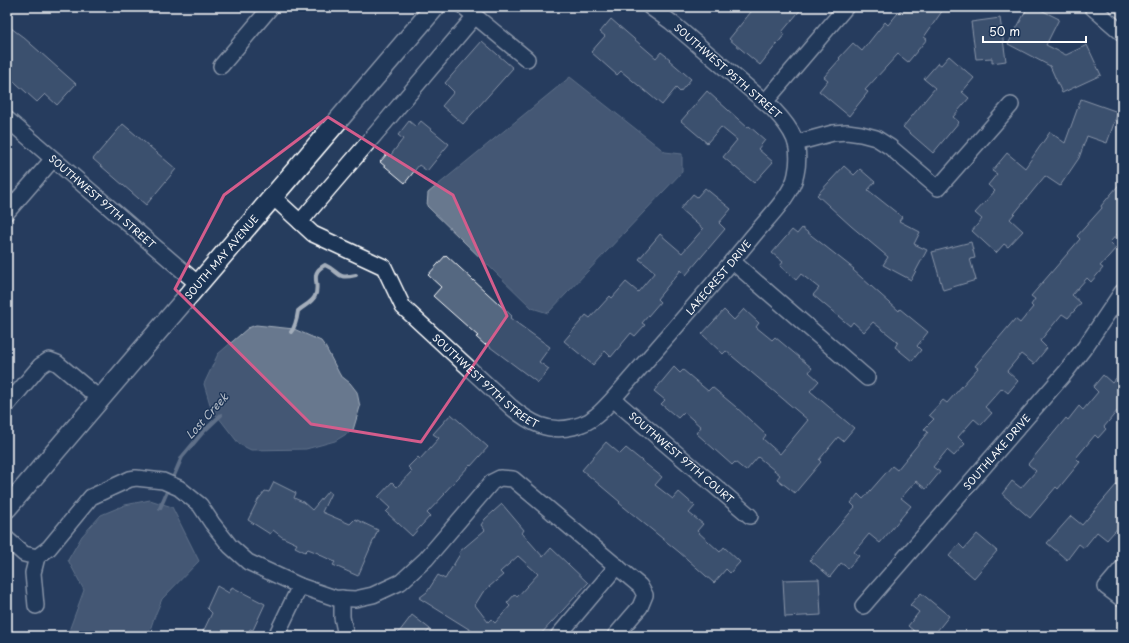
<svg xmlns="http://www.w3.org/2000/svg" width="1129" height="643" font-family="'Playpen Sans',sans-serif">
  <rect width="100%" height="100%" fill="#263d5e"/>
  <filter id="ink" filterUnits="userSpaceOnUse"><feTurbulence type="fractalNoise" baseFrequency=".025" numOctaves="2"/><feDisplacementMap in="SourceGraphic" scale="8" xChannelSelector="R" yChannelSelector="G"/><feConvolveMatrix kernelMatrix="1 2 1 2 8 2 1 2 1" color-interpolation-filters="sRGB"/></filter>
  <g filter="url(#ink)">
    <path fill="#67788e" stroke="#a4aebb" d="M 570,77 L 665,152 L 682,154 L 682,172 L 548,313 L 532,308 L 427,206 L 428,193 Z
      M 256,325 L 294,329 L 321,341 L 326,348 L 340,375 L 350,383 L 357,392 L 360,407 L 353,430 L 335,441 L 306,449 L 251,450 L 239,444 L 219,418 L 212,411 L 204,384 L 218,354 L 248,328 Z
      M 150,500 L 172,507 L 199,561 L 162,599 L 154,618 L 148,636 L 70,636 L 70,628 L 84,590 L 68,560 L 82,536 L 101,515 L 125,505 Z"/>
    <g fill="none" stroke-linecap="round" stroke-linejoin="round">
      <path stroke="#a4aebb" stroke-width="4" d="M 291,332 C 296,326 297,318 298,311 C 303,306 312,303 315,296 C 321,283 308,274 325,265 C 341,272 335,280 356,275
        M 160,508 L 182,457 L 203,432 L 221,415"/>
    </g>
    <path fill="#556781" stroke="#fff" fill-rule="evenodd" d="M 755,7 L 803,7 L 782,32 L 785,34 L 760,65 L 729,39 Z
      M 903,7 L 945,7 L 924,37 L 927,39 L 908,62 L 898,54 L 865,90 L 868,92 L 849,116 L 819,91 L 828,80 L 824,77 L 840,59 L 839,58 L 853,43 L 862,51 L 885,22 L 888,25 Z
      M 1028,7 L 1035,7 L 1059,19 L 1046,45 L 1066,55 L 1087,45 L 1101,75 L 1062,93 L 1050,66 L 1008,44 Z
      M 1000,18 L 1006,61 L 992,63 L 992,58 L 976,59 L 971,22 Z
      M 611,19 L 656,58 L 661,52 L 670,59 L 669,60 L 691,79 L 680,92 L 676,88 L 662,105 L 621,71 L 617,75 L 591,52 L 605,36 L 600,32 Z
      M 7,25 L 23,37 L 76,84 L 57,105 L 45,94 L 37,102 L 7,75 Z
      M 482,41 L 513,68 L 463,124 L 442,106 L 454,92 L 445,83 Z
      M 949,56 L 974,78 L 962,92 L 969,98 L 953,117 L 959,122 L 933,153 L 903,127 L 935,88 L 924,79 L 938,63 L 941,65 Z
      M 707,91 L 748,128 L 749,126 L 765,140 L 758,149 L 773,162 L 754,183 L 723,157 L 737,140 L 721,127 L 707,143 L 681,121 Z
      M 1081,99 L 1118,112 L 1107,143 L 1087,136 L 1079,158 L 1060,186 L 1045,176 L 1010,219 L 1023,231 L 1008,247 L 1004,244 L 996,253 L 972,231 L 982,219 L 975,213 L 995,191 L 988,185 L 997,174 L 992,171 L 1007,153 L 1025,168 L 1050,132 L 1065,143 Z
      M 409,121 L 416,127 L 421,121 L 449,144 L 427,171 L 419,165 L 405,183 L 380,162 L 387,154 L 390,156 L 403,139 L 398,135 Z
      M 123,124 L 176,169 L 146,205 L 93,159 Z
      M 844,166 L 854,175 L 860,169 L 875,182 L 868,190 L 902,217 L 899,221 L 920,232 L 914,244 L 927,250 L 911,280 L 883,265 L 888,257 L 851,226 L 817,195 Z
      M 1122,181 L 1122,229 L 1110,242 L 1116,248 L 1100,266 L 1103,268 L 1091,282 L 1087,278 L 1072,295 L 1081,303 L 1068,318 L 1062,314 L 1040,341 L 1047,348 L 1034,364 L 1021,354 L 1007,371 L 1018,381 L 1008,393 L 1002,388 L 985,407 L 992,413 L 981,425 L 974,419 L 958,437 L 965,444 L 954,456 L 947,450 L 933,467 L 940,472 L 926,489 L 916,481 L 901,498 L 911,506 L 880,543 L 869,534 L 854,552 L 859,556 L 848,568 L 841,563 L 830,577 L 810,560 L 855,507 L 851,503 L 858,494 L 863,499 L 892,466 L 897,470 L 928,432 L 924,429 L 934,419 L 929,415 L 943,400 L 947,403 L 978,368 L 975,366 L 1015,319 L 1020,323 L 1033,307 L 1031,305 L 1035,299 L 1031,296 L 1080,239 L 1077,236 L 1102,208 L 1101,206 Z
      M 705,188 L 731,209 L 719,223 L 725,229 L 686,275 L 681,270 L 657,299 L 660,302 L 642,323 L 645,325 L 635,336 L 631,333 L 611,357 L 605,351 L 593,365 L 564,341 L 586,315 L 590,318 L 610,296 L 612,298 L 626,282 L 638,292 L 655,272 L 639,259 L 660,234 L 682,253 L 703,229 L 680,209 L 693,194 L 697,197 Z
      M 802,228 L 854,269 L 853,270 L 899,311 L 900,309 L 928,332 L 917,346 L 921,350 L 912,361 L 895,347 L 898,342 L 873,322 L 864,332 L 853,322 L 850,326 L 813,295 L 819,288 L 801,274 L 796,280 L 780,266 L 783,262 L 772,253 L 792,230 L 797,234 Z
      M 971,242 L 975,258 L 970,259 L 976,280 L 943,290 L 932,252 Z
      M 446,255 L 512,316 L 510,318 L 550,347 L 539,362 L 549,369 L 538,383 L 486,344 L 485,345 L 476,337 L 478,336 L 433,296 L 441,287 L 428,275 Z
      M 744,309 L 759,323 L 756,327 L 772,340 L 775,337 L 812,368 L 809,372 L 819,381 L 810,391 L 854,428 L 843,441 L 838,437 L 819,460 L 821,462 L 795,493 L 777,479 L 780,475 L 758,457 L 746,471 L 735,462 L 732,465 L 696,433 L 701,427 L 684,412 L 678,418 L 661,404 L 665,400 L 654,391 L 674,367 L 680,373 L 683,370 L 708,391 L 712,387 L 736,407 L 766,435 L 763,439 L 780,454 L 808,420 L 726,351 L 723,354 L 702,334 L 724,310 L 734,320 Z
      M 1122,371 L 1122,405 L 1104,427 L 1106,429 L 1098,438 L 1095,435 L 1076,458 L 1080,462 L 1058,489 L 1056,487 L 1030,518 L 1002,494 L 1012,481 L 1021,488 L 1036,471 L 1028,464 L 1066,418 L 1068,420 L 1079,406 L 1083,410 L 1098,392 L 1093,387 L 1103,375 L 1112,383 Z
      M 451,414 L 488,447 L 471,466 L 470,465 L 444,493 L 445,494 L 427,513 L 430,516 L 412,536 L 386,512 L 390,508 L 378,497 L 392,482 L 397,487 L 412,471 L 408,467 L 418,457 L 420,459 L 439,438 L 433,434 Z
      M 606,442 L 620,454 L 626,448 L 662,477 L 655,485 L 673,499 L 679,492 L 695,506 L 689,513 L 703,524 L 697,531 L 720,552 L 724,547 L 740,562 L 730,573 L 726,569 L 714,583 L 679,552 L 619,503 L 620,502 L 582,470 Z
      M 1122,478 L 1122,523 L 1107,540 L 1097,532 L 1084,548 L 1079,544 L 1067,560 L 1047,543 L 1071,516 L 1082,525 Z
      M 274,482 L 296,493 L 294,498 L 303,502 L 312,510 L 328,491 L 331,493 L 322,512 L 350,524 L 355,519 L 378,530 L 358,576 L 333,565 L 335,562 L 320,555 L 318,553 L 308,549 L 305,552 L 295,547 L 297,544 L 282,537 L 273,530 L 270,534 L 248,520 L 258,500 L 265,491 L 269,492 Z
      M 502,504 L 524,530 L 522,533 L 543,557 L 551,548 L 588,583 L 539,636 L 480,636 L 419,598 L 427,592 L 438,575 L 445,579 L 460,554 L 459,552 L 485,530 L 481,525 L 485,519 ZM 518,556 L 538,574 L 517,597 L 515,594 L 507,603 L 510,606 L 495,623 L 491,619 L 488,622 L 475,605 L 483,592 L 503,575 L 500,572 Z
      M 977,534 L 997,551 L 974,578 L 949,556 L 959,544 L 964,549 Z
      M 819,579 L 821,615 L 785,617 L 783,580 Z
      M 217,586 L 229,593 L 232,587 L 265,604 L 253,630 L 250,629 L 246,636 L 201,636 L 212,613 L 207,608 Z
      M 921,593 L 949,616 L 933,636 L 920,636 L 908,626 L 919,612 L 910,605 Z
      M 412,615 L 430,629 L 424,636 L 396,636 Z"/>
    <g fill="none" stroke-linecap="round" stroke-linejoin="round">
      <defs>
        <g id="minor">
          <path d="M 464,7 L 527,59"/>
          <path d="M 1092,7 L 1122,33"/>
          <path d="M 221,66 L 271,7"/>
          <path d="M 765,102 L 846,7"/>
          <path id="s1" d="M 7,119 L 198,284"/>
          <path d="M 796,143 L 833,133 L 847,132 L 861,134 L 876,138 L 890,147 L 938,188 L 1011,105"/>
          <path id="s2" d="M 273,197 L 313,234 L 384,267 L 403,307 L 511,407 C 530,423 548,433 573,427 C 580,425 588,423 593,418 C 601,413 607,405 613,399 C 660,345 708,291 753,236 C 766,220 793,194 796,174 C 802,145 793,130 773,109 L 671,22 L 650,7"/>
          <path d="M 7,212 L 53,159"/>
          <path d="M 300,222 L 377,132 L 475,16"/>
          <path d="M 732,261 L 867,378"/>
          <path id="s3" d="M 613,399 L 750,516"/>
          <path d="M 7,405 L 40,366 L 49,360 L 57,363 L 100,399"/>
          <path d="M 7,539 L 24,554 L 37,557 L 49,548 L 91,497 L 130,479 L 136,478 L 163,481 L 179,488 L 200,505 L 212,523 L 230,546 L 248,562 L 300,586 L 335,598 L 355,599 L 373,595 L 401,582 L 426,559 L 492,482 L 500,478 L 513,479 L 640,586 L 645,595 L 640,607 L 615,636"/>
          <path d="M 1122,568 L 1106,587 L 1122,599"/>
          <path d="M 342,598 L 342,617 L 346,636"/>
          <path d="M 36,606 L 33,573 L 37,557"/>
          <path id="s4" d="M 863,606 L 1065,373 L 1085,347 L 1122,292"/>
          <path d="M 276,636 L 300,586"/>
          <path d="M 558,636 L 617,566"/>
        </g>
        <g id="major">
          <path id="s5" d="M 7,508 L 435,7"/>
        </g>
      </defs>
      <use href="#minor" stroke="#fff" stroke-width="18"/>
      <use href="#major" stroke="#fff" stroke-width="22"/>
      <use href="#minor" stroke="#1d3557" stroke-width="15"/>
      <use href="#major" stroke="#1d3557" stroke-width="19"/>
    </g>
  </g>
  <path d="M0 0H1129V643H0ZM 328,117 L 453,195 L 507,316 L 421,442 L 311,424 L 175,289 L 224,195 Z" fill="#263d5e" fill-opacity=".55" fill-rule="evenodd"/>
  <path fill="none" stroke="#d45d8c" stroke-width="3" stroke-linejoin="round" d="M 328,117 L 453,195 L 507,316 L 421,442 L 311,424 L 175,289 L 224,195 Z"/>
  <g text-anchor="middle" stroke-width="3" stroke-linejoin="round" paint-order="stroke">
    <g font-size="10" fill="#fff" stroke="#1d3557">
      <text transform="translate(728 71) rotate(41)" y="4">SOUTHWEST 95TH STREET</text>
      <text dy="4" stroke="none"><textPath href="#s1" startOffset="126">SOUTHWEST 97TH STREET</textPath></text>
      <text dy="4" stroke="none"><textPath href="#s5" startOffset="330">SOUTH MAY AVENUE</textPath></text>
      <text dy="4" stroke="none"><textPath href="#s2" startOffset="603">LAKECREST DRIVE</textPath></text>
      <text dy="4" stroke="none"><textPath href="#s2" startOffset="288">SOUTHWEST 97TH STREET</textPath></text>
      <text dy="4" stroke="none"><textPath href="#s4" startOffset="204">SOUTHLAKE DRIVE</textPath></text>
      <text dy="4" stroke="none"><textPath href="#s3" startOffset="90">SOUTHWEST 97TH COURT</textPath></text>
    </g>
    <g font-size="11" font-style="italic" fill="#bbc2cc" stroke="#1d3557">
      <text transform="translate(207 416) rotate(-48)" y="4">Lost Creek</text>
    </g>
  </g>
  <rect width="1129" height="643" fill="none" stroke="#1d3557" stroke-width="24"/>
  <rect x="12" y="12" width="1105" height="619" fill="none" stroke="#fff" stroke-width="1.5" filter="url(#ink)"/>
  <path d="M983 36v6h103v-6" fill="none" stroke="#ffffff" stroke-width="2"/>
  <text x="989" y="36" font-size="12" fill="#ffffff" stroke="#1d3557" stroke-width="3" paint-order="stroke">50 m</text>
</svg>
